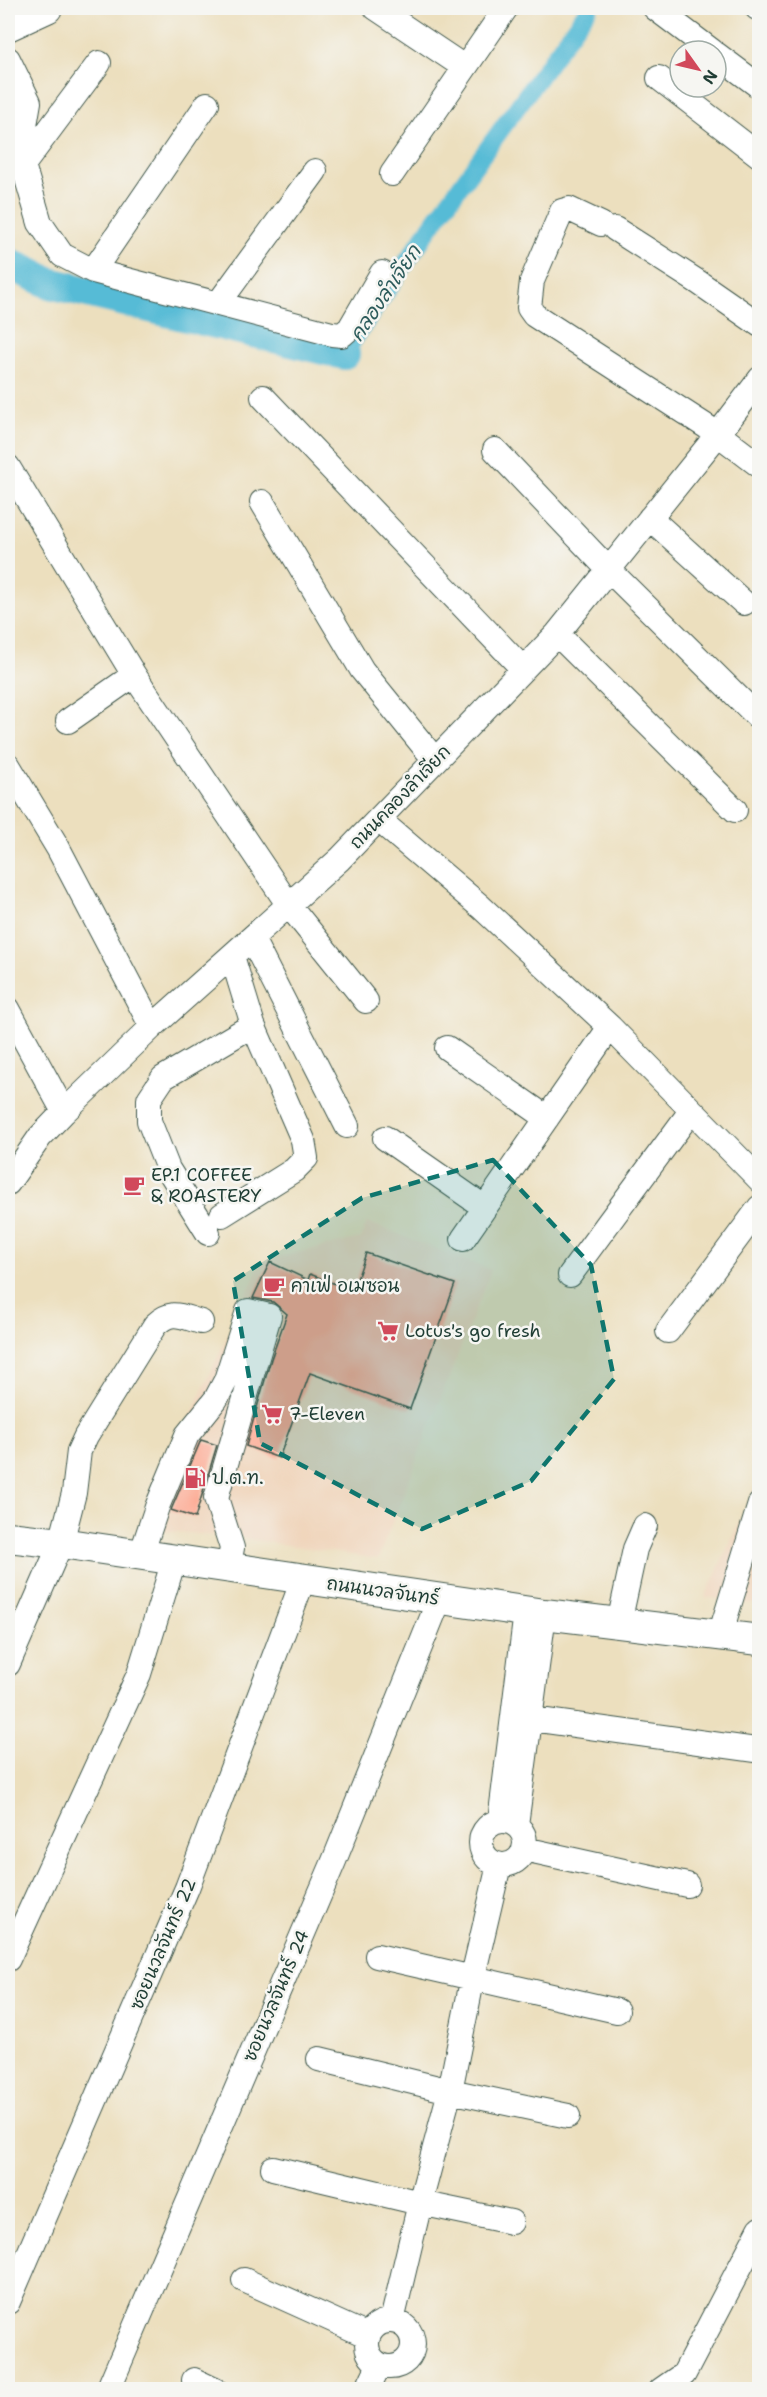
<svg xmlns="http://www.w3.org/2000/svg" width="767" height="2397" font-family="'Shantell Sans','Playpen Sans Thai',sans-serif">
  <rect width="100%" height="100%" fill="#f6f6f2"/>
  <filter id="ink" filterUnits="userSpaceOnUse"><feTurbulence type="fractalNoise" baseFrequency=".0167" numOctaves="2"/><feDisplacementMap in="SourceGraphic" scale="12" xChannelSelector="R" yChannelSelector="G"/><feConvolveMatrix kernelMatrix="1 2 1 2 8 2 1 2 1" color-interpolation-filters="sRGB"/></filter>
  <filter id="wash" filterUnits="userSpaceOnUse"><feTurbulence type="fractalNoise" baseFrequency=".008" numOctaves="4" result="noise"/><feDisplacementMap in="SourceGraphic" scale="24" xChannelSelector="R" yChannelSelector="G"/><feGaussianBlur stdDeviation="1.35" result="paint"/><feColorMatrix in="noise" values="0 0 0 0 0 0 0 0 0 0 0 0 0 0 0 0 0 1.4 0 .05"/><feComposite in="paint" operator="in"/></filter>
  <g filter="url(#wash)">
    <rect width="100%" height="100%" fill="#ecdfbe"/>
    <path fill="#f0d5bc" d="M 367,1222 L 491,1270 L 378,1559 L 248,1539 L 139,1528 L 262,1261 L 361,1238 Z
      M 759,1480 L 759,1605 L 705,1597 Z"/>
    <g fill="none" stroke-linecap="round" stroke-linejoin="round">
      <path stroke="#57bbd6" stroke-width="18" d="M 344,354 L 429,229 L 589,8"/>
      <path stroke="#57bbd6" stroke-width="32" d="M 8,263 L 50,283 L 344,354"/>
    </g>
    <g id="blocks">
      <path fill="#fda891" d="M 366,1253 L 455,1284 L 410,1409 L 310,1373 L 279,1458 L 246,1446 L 271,1359 L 287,1314 L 273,1302 L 253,1298 L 270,1262 L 308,1280 L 310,1274 L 353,1291 Z
        M 201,1440 L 217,1445 L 195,1518 L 171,1510 Z"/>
    </g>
  </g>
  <g filter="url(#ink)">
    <use href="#blocks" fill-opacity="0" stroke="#3e5549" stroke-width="1.5"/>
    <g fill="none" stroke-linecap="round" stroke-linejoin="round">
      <defs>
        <path id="minor" d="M 376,8 L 464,67
          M 655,8 L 712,51
          M 757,8 L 760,9
          M 716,54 L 760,87
          M 8,59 L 29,102 L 24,131 L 23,165 L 40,223 L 62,255 L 93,271 L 332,334 L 342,335 L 350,328 L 382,273
          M 659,78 L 760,156
          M 23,165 L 99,63
          M 392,174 L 506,8
          M 601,224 L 569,209 L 562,211 L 532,281 L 529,308 L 534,315 L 718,434 L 760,466
          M 615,229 L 698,282 L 760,325
          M 93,271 L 207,104
          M 218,304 L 315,171
          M 263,397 L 523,669
          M 495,450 L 609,570 L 760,719
          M 8,467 L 134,675 L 288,904 L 366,1001
          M 262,502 L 362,670 L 435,760
          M 650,518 L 744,603
          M 557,634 L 735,810
          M 68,721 L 134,675
          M 8,765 L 58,848 L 152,1027
          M 379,820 L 481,907 L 610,1027 L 760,1180
          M 252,939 L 347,1126
          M 8,1009 L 64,1112
          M 447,1048 L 547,1118
          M 385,1138 L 484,1207
          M 8,1183 L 40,1137 L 64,1112 L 152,1027 L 340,859 L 557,634 L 718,434 L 760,379
          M 222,1215 L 294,1170 L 306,1158 L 303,1140 L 253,1025
          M 208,1233 L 168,1169 L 149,1121 L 149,1099 L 163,1078 L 253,1025 L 232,956
          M 463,1239 L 610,1027
          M 570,1275 L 691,1111
          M 668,1331 L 760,1207
          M 141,1555 L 157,1507 L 187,1435 L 216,1399 L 226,1380 L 248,1311 L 269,1316 L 216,1498 L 232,1548 L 228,1569
          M 619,1623 L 635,1549 L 645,1526
          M 720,1635 L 760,1504
          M 8,1664 L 61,1543 L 74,1493 L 79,1451 L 86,1436 L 155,1325 C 172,1309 180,1316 201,1322
          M 532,1719 L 756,1750
          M481 1843a22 22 0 1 1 44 0a22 22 0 1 1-44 0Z
          M 500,1821 L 526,1612
          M 516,1825 L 544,1614
          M 524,1849 L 687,1885
          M 377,1956 L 617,2011
          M 8,1959 L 139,1674 L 174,1560
          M 319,2059 L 450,2091 L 568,2116
          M 273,2168 L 420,2203 L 511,2222
          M 244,2280 L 368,2336
          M 8,2302 L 187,1888 L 303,1580
          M367 2344a23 23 0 1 1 46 0a23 23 0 1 1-46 0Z
          M 392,2321 L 420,2203 L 450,2091 L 473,1976 L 499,1865
          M 194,2380 L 215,2390
          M 108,2390 L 334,1861 L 439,1600
          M 367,2390 L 379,2365
          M 661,2390 L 684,2374 L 760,2229"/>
        <path id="major" d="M 8,26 L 47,8
          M 8,1537 L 61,1543 L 544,1614 L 760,1640"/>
      </defs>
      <use href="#minor" stroke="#3e5549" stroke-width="26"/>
      <use href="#major" stroke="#3e5549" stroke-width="32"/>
      <use href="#minor" stroke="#fff" stroke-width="24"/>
      <use href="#major" stroke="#fff" stroke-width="30"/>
    </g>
  </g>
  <path fill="#0f766e" fill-opacity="0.2" stroke="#0f766e" stroke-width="4.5" stroke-dasharray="12 8" stroke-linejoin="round" d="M 493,1160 L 591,1265 L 614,1379 L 531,1481 L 422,1529 L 260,1443 L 233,1281 L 362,1198 Z"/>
  <defs>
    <symbol id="cafe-bare" viewBox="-9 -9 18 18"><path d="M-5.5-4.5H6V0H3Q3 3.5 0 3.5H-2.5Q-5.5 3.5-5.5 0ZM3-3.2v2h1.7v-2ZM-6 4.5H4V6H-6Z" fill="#d1495b" stroke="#f6f6f2" stroke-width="2.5" paint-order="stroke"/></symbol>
    <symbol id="supermarket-bare" viewBox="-9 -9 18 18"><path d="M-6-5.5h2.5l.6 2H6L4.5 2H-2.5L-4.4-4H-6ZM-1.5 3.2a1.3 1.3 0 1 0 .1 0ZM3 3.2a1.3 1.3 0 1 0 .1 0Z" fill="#d1495b" stroke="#f6f6f2" stroke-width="2.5" paint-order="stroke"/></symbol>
    <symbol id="fuel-bare" viewBox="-9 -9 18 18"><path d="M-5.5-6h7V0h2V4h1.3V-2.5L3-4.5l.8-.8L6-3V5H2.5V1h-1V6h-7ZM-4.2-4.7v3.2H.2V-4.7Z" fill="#d1495b" stroke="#f6f6f2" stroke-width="2.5" paint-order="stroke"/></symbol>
  </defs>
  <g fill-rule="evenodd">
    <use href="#cafe-bare" x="119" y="1170" width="30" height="30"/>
    <use href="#cafe-bare" x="259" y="1271" width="30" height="30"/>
    <use href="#supermarket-bare" x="373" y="1316" width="30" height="30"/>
    <use href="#supermarket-bare" x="257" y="1399" width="30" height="30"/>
    <use href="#fuel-bare" x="180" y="1463" width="30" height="30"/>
  </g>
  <g text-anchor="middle" stroke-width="5" stroke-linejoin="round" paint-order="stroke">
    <g font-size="18" fill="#1f3d34" stroke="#f6f6f2">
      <text transform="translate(400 797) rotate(-46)" y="6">ถนนคลองลำเจียก</text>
      <text transform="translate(383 1591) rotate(8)" y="6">ถนนนวลจันทร์</text>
      <text transform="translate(163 1944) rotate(-67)" y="6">ซอยนวลจันทร์ 22</text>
      <text transform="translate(276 1996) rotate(-67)" y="6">ซอยนวลจันทร์ 24</text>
    </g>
    <g font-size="18" fill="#1f3d34" stroke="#f6f6f2" text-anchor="start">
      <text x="151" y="1181">EP.1 COFFEE<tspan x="151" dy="21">&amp; ROASTERY</tspan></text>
      <text x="291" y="1292">คาเฟ่ อเมซอน</text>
      <text x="405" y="1337">Lotus's go fresh</text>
      <text x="289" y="1420">7-Eleven</text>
      <text x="212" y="1484">ป.ต.ท.</text>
    </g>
    <g font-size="20" font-style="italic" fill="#2d5c5c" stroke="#f6f6f2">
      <text transform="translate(385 293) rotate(-56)" y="7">คลองลำเจียก</text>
    </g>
  </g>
  <rect width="767" height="2397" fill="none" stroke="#f6f6f2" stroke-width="30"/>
  <g transform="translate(698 69) rotate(124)"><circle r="28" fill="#f6f6f2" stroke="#a0aca6" stroke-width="1.5"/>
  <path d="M0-4.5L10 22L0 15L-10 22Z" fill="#d1495b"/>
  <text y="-9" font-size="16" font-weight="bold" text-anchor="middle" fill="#1f3d34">N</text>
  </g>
</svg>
